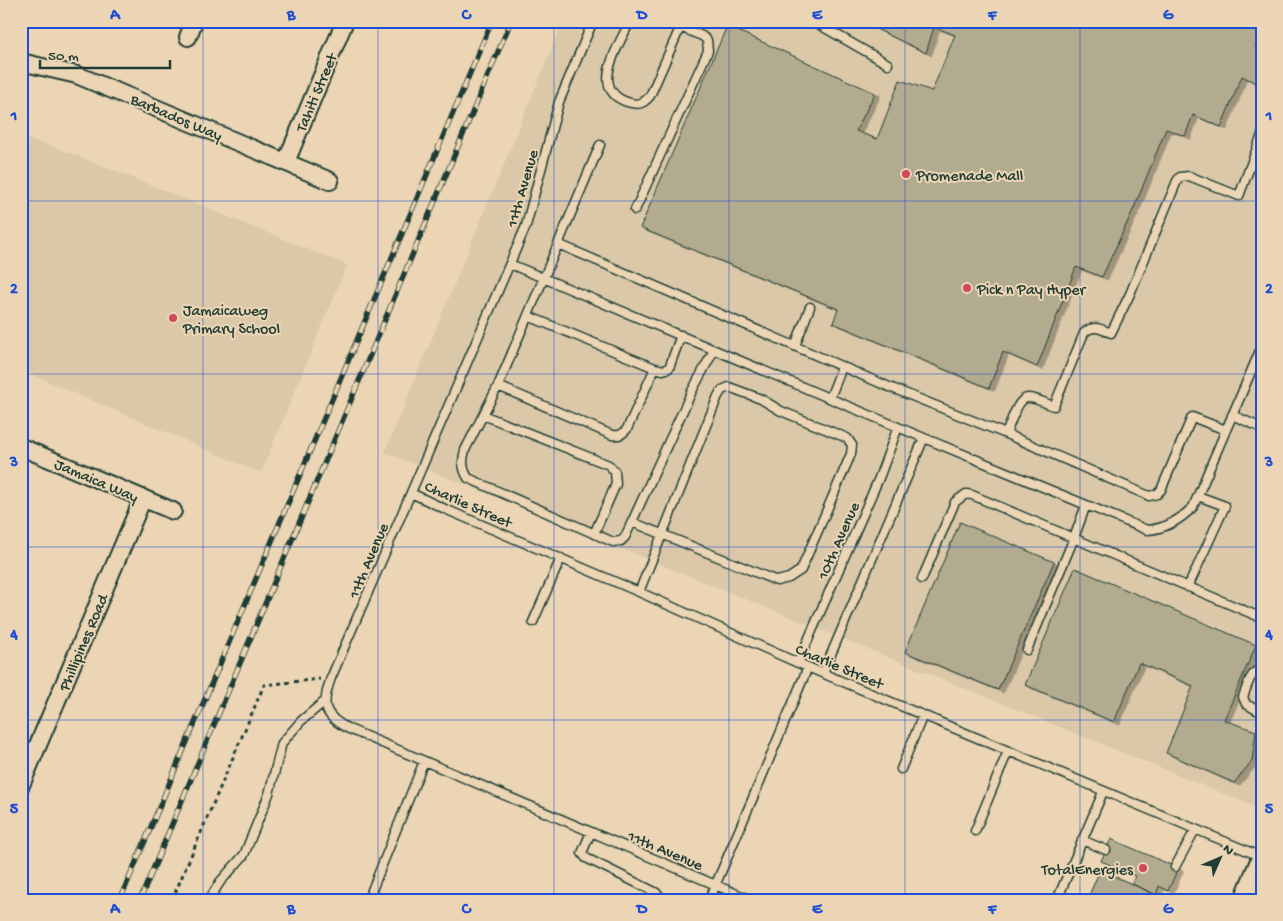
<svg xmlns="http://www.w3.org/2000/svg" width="1283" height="921" font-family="'Gochi Hand',sans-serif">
  <defs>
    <filter id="shadow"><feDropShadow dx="5.5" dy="3" stdDeviation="0" flood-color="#0004"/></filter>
  </defs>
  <rect width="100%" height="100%" fill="#ebd5b4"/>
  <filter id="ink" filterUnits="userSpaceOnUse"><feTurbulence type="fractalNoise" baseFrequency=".02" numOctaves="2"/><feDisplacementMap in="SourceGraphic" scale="10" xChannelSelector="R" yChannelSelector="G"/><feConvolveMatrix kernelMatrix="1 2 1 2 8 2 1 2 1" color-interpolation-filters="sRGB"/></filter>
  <g filter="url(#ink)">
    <path fill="#dac8a9" d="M 563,21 L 1262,21 L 1262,793 L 1256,807 L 385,452 Z
      M 21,138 L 46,144 L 116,171 L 347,265 L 261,473 L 21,370 Z"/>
    <path fill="#b2ab90" stroke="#1f3d34" filter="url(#shadow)" d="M 867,21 L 1262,21 L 1262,32 L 1255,47 L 1262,51 L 1262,82 L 1260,85 L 1242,76 L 1221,127 L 1193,115 L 1185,136 L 1166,129 L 1134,208 L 1102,277 L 1076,267 L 1037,367 L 1003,352 L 989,388 L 833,323 L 838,309 L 640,228 L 727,26 L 875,93 L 856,131 L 877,139 L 900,80 L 932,91 L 955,35 L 934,27 L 926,53 L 866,24 Z
      M 960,522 L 1054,562 L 998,690 L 905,652 Z
      M 1075,568 L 1256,645 L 1224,720 L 1256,731 L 1252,761 L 1234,783 L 1166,753 L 1193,686 L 1139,663 L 1114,722 L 1025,685 Z
      M 1111,839 L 1178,868 L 1168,891 L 1159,886 L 1156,895 L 1132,884 L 1135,876 L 1101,861 Z
      M 1100,870 L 1132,884 L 1168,900 L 1116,900 L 1110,897 L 1109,900 L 1087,900 Z"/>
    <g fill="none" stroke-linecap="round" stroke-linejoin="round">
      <defs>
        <path id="service" d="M 593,21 L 559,102 L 526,226 L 331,678 C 321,705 323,716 349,729 L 751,900
          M 630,21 C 620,44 588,89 627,102 C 638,105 642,105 650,96 L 683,21
          M 819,21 L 818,24 L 888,64
          M 600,145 L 498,386 L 465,450 C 462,461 462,468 468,478 L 613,542 L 621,541 L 625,537 L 692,391 L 714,350
          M 635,210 L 708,51 L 707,40 L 702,36 L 680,27
          M 558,244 L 887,386 L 1006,434 L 1149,496 L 1157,494 L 1161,490 L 1192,417 L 1226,430
          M 510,264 L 924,438 L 1147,530 C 1166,529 1180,520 1193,507 L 1262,346
          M 795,346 L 810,307
          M 655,368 L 663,370 L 669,368 L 681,335
          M 498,386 L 612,435 C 619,436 622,435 627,429 L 655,368 L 528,316
          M 830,398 L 842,367
          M 483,415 L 609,465 L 615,472 L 616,484 L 594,534
          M 1232,415 L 1262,428
          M 1006,434 C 1010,425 1017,399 1027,398 C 1035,397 1046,404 1054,406 L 1084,333 C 1093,324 1101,329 1111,333 L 1130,294 L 1177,181 L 1180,177 L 1189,176 L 1239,196 L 1262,135
          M 411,493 L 445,509 L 639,592 L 798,663 L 1262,857
          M 632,522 L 777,581 L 789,578 L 801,570 L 851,454 L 852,445 L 847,438 L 781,411 L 761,399 L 729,387 L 722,390 L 718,396 L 639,592
          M 922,579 L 955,502 L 966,494 L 972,495 L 1262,618
          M 1188,587 L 1225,506 L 1198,496
          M 533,622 L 561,558
          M 1027,650 L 1074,538 L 1086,505
          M 798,663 L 879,478 L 898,427
          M 1262,669 C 1250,671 1247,687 1243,697 L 1246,704 L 1262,713
          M 823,673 L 924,438
          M 901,769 L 923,715
          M 975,831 L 1008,751
          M 591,832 L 582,853 L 586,858 L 655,892 L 659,895 L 661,900
          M 1082,840 L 1106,850
          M 1175,867 L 1195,830
          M 209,900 L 220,882 L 244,855 L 269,794 L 282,743 L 301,721 L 325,701
          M 368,900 L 424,761
          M 709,900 L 758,786 L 808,667
          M 1057,900 L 1103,792"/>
        <path id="minor" d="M 188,37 L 194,21
          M 21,62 L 77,75 L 330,181
          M 286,162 L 345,21
          M 21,447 L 173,511
          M 21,785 L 143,498"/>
        <path id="secondary" d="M 1246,900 L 1262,861"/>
      </defs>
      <use href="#service" stroke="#1f3d34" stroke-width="11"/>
      <use href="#minor" stroke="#1f3d34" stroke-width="20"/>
      <use href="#secondary" stroke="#1f3d34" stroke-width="26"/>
      <path stroke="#1f3d34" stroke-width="3" stroke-dasharray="4 4" stroke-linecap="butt" d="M 153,21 L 174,30
        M 172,900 L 264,685 L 320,679"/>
      <use href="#service" stroke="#ebd5b4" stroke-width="8"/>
      <use href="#minor" stroke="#ebd5b4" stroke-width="16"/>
      <use href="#secondary" stroke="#ebd5b4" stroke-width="22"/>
      <defs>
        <path id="rail" d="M 120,900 L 492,21
          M 140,900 L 511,21"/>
      </defs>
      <use href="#rail" stroke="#1f3d34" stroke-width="5.5"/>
      <use href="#rail" stroke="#ebd5b4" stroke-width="4" stroke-dasharray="11" stroke-linecap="butt"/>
    </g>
  </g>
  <path fill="none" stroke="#1d4ed8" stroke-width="1" stroke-opacity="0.55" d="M 203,21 L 203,900M 378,21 L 378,900M 554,21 L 554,900M 729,21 L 729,900M 905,21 L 905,900M 1080,21 L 1080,900M 21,201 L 1262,201M 21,374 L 1262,374M 21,547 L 1262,547M 21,720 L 1262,720"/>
  <g fill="#d1495b" stroke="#ebd5b4" stroke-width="2">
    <circle cx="906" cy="174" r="5"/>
    <circle cx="967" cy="288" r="5"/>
    <circle cx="173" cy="318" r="5"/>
    <circle cx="1143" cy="868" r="5"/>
  </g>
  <g text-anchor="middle" stroke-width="4" stroke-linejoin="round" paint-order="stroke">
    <g font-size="16" fill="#1f3d34" stroke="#ebd5b4">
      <text transform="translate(315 92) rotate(-67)" y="6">Tahiti Street</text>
      <text transform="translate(177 116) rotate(23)" y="6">Barbados Way</text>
      <text transform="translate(521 188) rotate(-74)" y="6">11th Avenue</text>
      <text transform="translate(97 479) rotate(23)" y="6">Jamaica Way</text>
      <text transform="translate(469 503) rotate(24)" y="6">Charlie Street</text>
      <text transform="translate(837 540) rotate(-66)" y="6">10th Avenue</text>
      <text transform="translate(367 560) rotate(-67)" y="6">11th Avenue</text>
      <text transform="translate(82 642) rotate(-67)" y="6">Phillipines Road</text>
      <text transform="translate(840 665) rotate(23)" y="6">Charlie Street</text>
      <text transform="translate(666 849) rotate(23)" y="6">11th Avenue</text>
    </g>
    <g font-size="16" fill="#1f3d34" stroke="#ebd5b4" text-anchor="start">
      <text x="916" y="180">Promenade Mall</text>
      <text x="977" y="294">Pick n Pay Hyper</text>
      <text x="183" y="315">Jamaicaweg<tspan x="183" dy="18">Primary School</tspan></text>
      <text x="1133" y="874" text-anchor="end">TotalEnergies</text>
    </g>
  </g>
  <rect width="1283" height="921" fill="none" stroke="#ebd5b4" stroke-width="55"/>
  <g transform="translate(1220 858) rotate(45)" stroke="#ebd5b4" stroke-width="4" paint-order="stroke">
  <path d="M0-4L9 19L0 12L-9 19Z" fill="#1f3d34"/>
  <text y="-8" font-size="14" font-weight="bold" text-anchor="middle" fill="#1f3d34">N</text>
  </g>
  <path d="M40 60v8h130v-8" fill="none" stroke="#1f3d34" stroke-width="2.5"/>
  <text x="48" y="60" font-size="15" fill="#1f3d34" stroke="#ebd5b4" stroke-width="4" paint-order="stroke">50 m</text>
  <rect x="28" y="28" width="1228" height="866" fill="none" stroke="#1d4ed8" stroke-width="2"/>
  <g font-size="16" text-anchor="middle" font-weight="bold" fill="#1d4ed8">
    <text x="115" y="19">A</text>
    <text x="291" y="19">B</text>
    <text x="466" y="19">C</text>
    <text x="642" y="19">D</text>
    <text x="817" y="19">E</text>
    <text x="992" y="19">F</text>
    <text x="1168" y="19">G</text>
    <text x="14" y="120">1</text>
    <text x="1269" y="120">1</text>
    <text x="14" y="293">2</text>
    <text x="1269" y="293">2</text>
    <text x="14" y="466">3</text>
    <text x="1269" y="466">3</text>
    <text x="14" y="639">4</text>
    <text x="1269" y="639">4</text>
    <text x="14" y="813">5</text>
    <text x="1269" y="813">5</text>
    <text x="115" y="913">A</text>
    <text x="291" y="913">B</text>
    <text x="466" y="913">C</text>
    <text x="642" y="913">D</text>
    <text x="817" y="913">E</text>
    <text x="992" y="913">F</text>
    <text x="1168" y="913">G</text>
  </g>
</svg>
